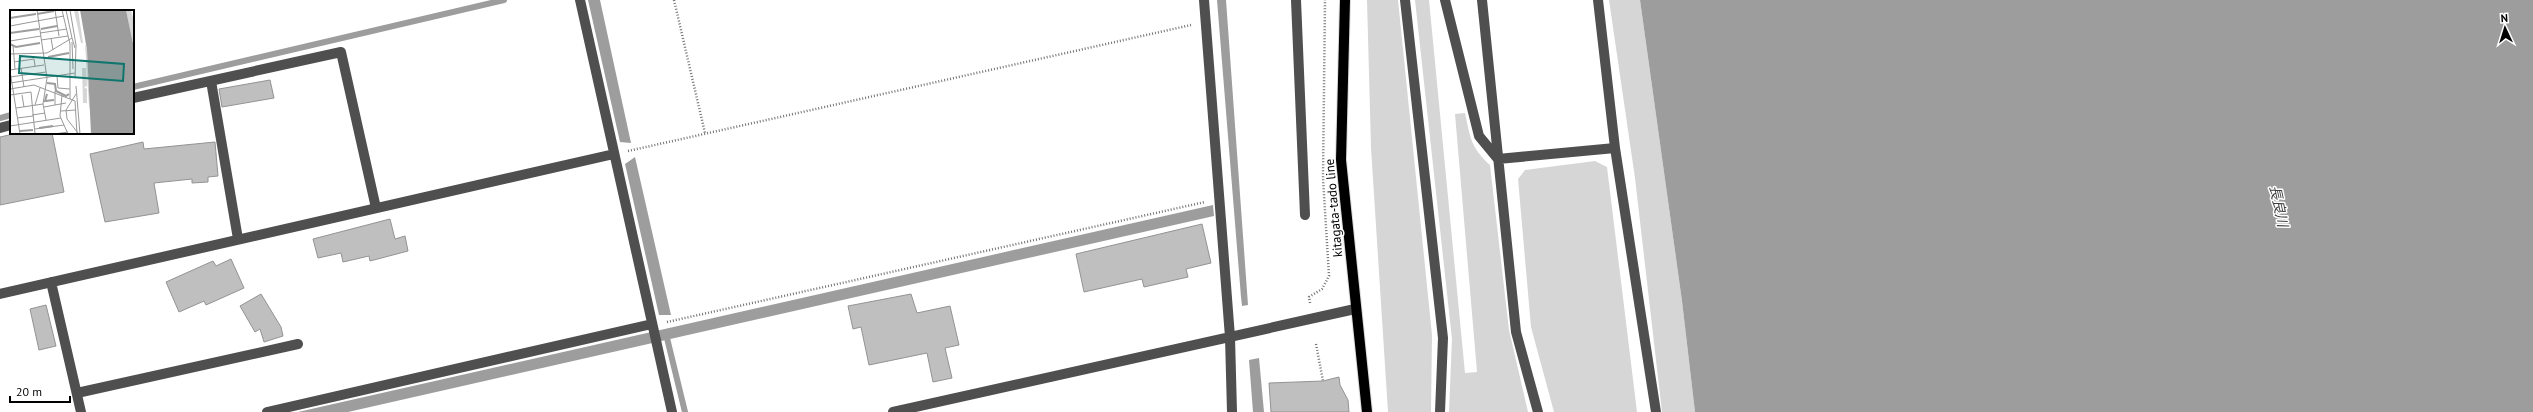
<svg xmlns="http://www.w3.org/2000/svg" width="2533" height="412" font-family="'PT Sans','Noto Sans JP',sans-serif">
  <rect width="100%" height="100%" fill="#fff"/>
  <path fill="#d6d6d6" d="M 1367,0 L 1398,0 L 1432,335 L 1431,412 L 1388,412 L 1371,148 Z
    M 1415,0 L 1429,0 L 1465,373 L 1477,372 L 1455,114 L 1465,113 C 1470,137 1471,148 1490,165 L 1509,330 L 1528,412 L 1449,412 L 1452,339 Z
    M 1609,0 L 1640,0 L 1682,301 L 1695,412 L 1662,412 L 1635,178 Z
    M 1595,161 L 1607,167 L 1637,412 L 1554,412 L 1531,327 L 1518,179 L 1525,170 Z"/>
  <path fill="#9d9d9d" d="M 588,0 L 600,0 L 631,143 L 620,142 Z
    M 1217,0 L 1226,0 L 1248,305 L 1242,306 L 1241,297 Z
    M 1640,0 L 2533,0 L 2533,412 L 1695,412 L 1682,301 Z
    M 635,157 L 671,315 L 659,315 L 625,164 Z
    M 1213,205 L 1214,216 L 348,412 L 298,412 Z
    M 1259,358 L 1264,412 L 1253,412 L 1249,360 Z"/>
  <g fill="none" stroke-linecap="round" stroke-linejoin="round">
    <path stroke="#9d9d9d" stroke-width="6" d="M 133,87 L 504,0
      M 0,118 L 11,115
      M 666,334 L 685,412"/>
  </g>
  <path fill="#bfbfbf" stroke="#939393" d="M 270,80 L 274,98 L 222,107 L 219,89 Z
    M 18,133 L 52,133 L 64,192 L 0,205 L 0,137 Z
    M 143,142 L 144,149 L 215,142 L 218,176 L 208,177 L 208,182 L 192,183 L 192,179 L 154,183 L 159,213 L 105,222 L 90,154 Z
    M 390,219 L 395,239 L 405,236 L 408,251 L 370,261 L 369,256 L 343,262 L 341,253 L 318,258 L 313,239 Z
    M 1202,224 L 1211,263 L 1186,269 L 1188,277 L 1144,287 L 1142,279 L 1084,292 L 1076,254 Z
    M 231,259 L 244,288 L 206,305 L 204,301 L 179,312 L 166,282 L 213,261 L 216,266 Z
    M 261,294 L 281,327 L 283,336 L 264,342 L 260,329 L 255,332 L 240,306 Z
    M 911,294 L 917,313 L 950,306 L 959,345 L 945,348 L 952,378 L 933,382 L 927,353 L 869,365 L 861,327 L 853,329 L 848,306 Z
    M 46,305 L 56,346 L 39,350 L 30,309 Z
    M 1339,377 L 1340,385 L 1348,400 L 1349,412 L 1271,412 L 1269,383 L 1323,381 Z"/>
  <g fill="none" stroke-linecap="round" stroke-linejoin="round">
    <defs>
      <path id="major" d="M 1345,0 L 1341,160 L 1367,412"/>
    </defs>
    <use href="#major" stroke="#dbdbdb" stroke-width="12"/>
    <path stroke="#717171" stroke-width="2.5" stroke-dasharray="1 2" stroke-linecap="butt" d="M 674,0 L 705,133
      M 628,151 L 1191,25
      M 1310,303 L 1309,297 L 1322,289 L 1329,276 L 1323,178 L 1325,0
      M 667,322 L 1205,202
      M 1316,344 L 1323,381"/>
    <path stroke="#4f4f4f" stroke-width="10" d="M 580,0 L 672,412
      M 1204,0 L 1230,337 L 1232,412
      M 1296,0 L 1305,215
      M 1405,0 L 1443,338 L 1440,412
      M 1445,0 L 1479,136 L 1498,159 L 1615,148
      M 1482,0 L 1516,332 L 1538,412
      M 1598,0 L 1615,148 L 1656,412
      M 211,81 L 238,239
      M 133,98 L 341,52 L 376,208
      M 0,128 L 11,125
      M 51,282 L 81,412
      M 0,294 L 614,154
      M 77,393 L 298,344
      M 267,412 L 652,324
      M 893,412 L 1355,309"/>
    <use href="#major" stroke="#000" stroke-width="10"/>
  </g>
  <g text-anchor="middle" stroke-width="3" stroke-linejoin="round" paint-order="stroke">
    <g font-size="13" fill="#000" stroke="#fff">
      <text transform="translate(1333 208) rotate(-95)" y="5">kitagata-tado line</text>
    </g>
    <g font-size="14" font-style="italic" fill="#3e3e3e" stroke="#fff">
      <text transform="translate(2279 206) rotate(78)" y="5">長良川</text>
    </g>
  </g>
  <g transform="translate(10 10)">
    <rect width="124" height="124" fill="#fff"/>
    <path d="M 64,0 L 68,0 L 73,33 L 71,33 ZM 116,0 L 121,0 L 124,11 L 124,38 ZM 75,34 L 77,40 L 80,99 L 79,96 ZM 72,58 L 76,58 L 77,76 L 74,77 L 77,79 L 77,93 L 73,93 Z" fill="#d6d6d6"/>
    <path d="M 70,0 L 116,0 L 124,38 L 124,124 L 81,124 L 77,40 Z" fill="#9d9d9d"/>
    <path fill="none" stroke="#9d9d9d" stroke-width="2" d="M 27,4 L 44,1M 0,8 L 26,4M 31,19 L 47,16M 0,23 L 29,19M 0,34 L 6,37 L 30,33M 38,47 L 59,43M 37,73 L 45,74 L 46,81 L 56,86 L 59,84M 37,84 L 35,91 L 44,90M 29,118 L 43,116M 10,121 L 23,120"/>
    <path fill="none" stroke="#999" stroke-width="1" d="M 27,0 L 37,68 L 33,94 L 36,110M 45,0 L 49,26M 52,0 L 60,34 L 60,89M 56,0 L 62,28M 60,0 L 66,35 L 65,68M 0,16 L 54,6M 30,23 L 57,19M 41,28 L 43,40M 31,30 L 58,26M 0,31 L 31,26M 62,32 L 63,59M 3,35 L 5,59M 0,44 L 37,43 L 62,28 L 65,38M 4,52 L 24,49 L 25,56M 11,58 L 14,77M 0,60 L 34,55M 0,61 L 10,124M 47,66 L 48,78 L 60,79M 0,67 L 36,62M 0,73 L 65,63M 66,76 L 70,124M 0,79 L 24,75 L 65,91 L 67,124M 45,81 L 45,95M 66,84 L 56,100 L 57,109 L 68,123M 0,85 L 21,82 L 25,124M 12,85 L 14,97M 52,85 L 50,106 L 58,124M 25,95 L 30,78M 34,97 L 56,93M 6,98 L 33,94M 51,101 L 66,100M 22,105 L 35,103M 7,108 L 23,106M 0,116 L 51,108M 25,119 L 54,115M 44,124 L 58,122"/>
    <path fill="#0f766e" fill-opacity="0.15" stroke="#0f766e" stroke-width="2" d="M 10,46 L 114,54 L 113,71 L 9,63 Z"/>
    <rect width="124" height="124" fill="none" stroke="#000" stroke-width="2"/>
  </g>
  <g transform="translate(2505 28) rotate(356)" stroke="#ffffff" stroke-width="3" paint-order="stroke">
  <path d="M0-3L7 15L0 10L-7 15Z" fill="#000000"/>
  <text y="-6" font-size="11" font-weight="bold" text-anchor="middle" fill="#000000">N</text>
  </g>
  <path d="M10 396v6h60v-6" fill="none" stroke="#000000" stroke-width="2"/>
  <text x="16" y="396" font-size="12" fill="#000000" stroke="#ffffff" stroke-width="3" paint-order="stroke">20 m</text>
</svg>
